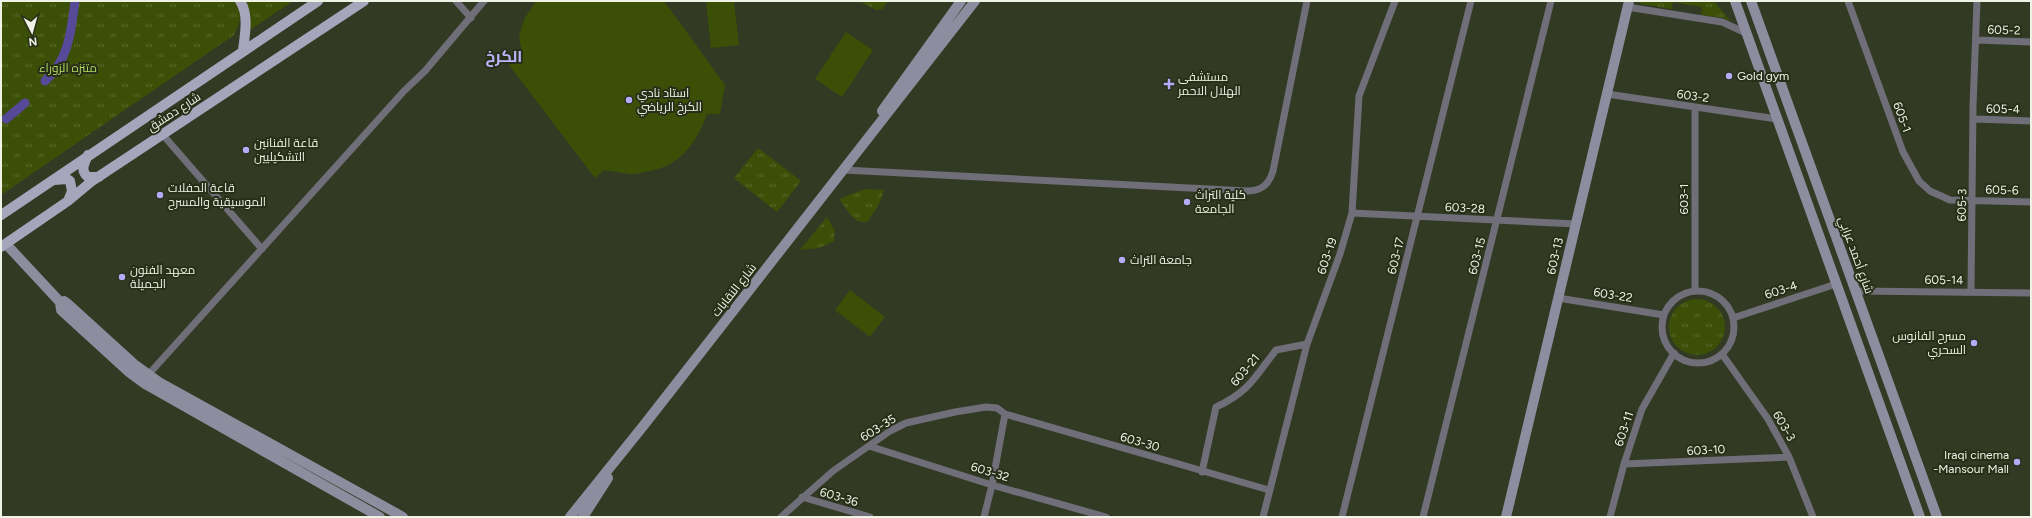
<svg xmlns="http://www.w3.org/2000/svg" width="2032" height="518" font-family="Figtree,Cairo,sans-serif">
  <defs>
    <pattern id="grass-tufts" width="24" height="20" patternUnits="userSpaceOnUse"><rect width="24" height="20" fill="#3c4f07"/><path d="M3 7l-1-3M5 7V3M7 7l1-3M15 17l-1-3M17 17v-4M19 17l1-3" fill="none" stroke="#58692b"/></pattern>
  </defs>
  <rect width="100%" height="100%" fill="#323a23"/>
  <path fill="url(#grass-tufts)" d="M 1,1 L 235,1 C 243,12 240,24 234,35 L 1,195 Z
    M 246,1 L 293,1 L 250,30 Z
    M 859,1 L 888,1 L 882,9 L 876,10 Z
    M 1639,1 L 1714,1 L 1731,22 L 1724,18 L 1701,15 L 1702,7 L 1673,2 L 1672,9 L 1641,4 Z
    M 758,148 L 801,181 L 777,212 L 734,178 Z
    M 865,189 L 884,190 C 881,202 875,212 867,222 C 853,224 847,209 839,199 Z
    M 827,217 L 835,231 L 834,241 L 819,248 L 800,250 Z
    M1669 327a28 28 0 1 1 56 0a28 28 0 1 1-56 0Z"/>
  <path fill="#3c4f07" d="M 536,1 L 664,1 L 725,85 L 720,114 L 707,114 C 696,145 679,167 645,172 C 640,173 634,175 629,174 C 621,173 613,171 604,170 L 595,178 L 509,65 L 522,54 L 519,35 L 525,18 Z
    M 706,1 L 734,1 L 739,45 L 711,48 Z
    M 846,32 L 873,50 L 842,97 L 815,79 Z
    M 850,290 L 885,317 L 870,337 L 835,310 Z"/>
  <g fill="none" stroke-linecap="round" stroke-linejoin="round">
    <path stroke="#564998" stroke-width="9" d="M 45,81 C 69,60 71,31 75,1
      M 6,119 L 25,103"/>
    <path stroke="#6f6e79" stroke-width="7" d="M 456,1 L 471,18
      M 1848,1 L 1903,152 L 1919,181 L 1930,191 L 1950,200 L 2031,202
      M 1627,7 L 1722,22 L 1746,33
      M 1976,40 L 2031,42
      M 1607,94 L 1777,119
      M 1695,108 L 1695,291
      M 1974,119 L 2031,121
      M 163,135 L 262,249
      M 844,170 L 1247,191 C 1261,191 1269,185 1273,171 L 1307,1
      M 1352,213 L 1576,224
      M 1856,291 L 2031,293
      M 1971,291 L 1973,107 L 1977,1
      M1662 327a36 36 0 1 1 72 0a36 36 0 1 1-72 0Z
      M 1558,298 L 1664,315
      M 1733,318 L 1836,284
      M 1722,354 L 1768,419 L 1789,457 L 1813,517
      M 148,375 L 404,91 L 425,71 L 484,1
      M 869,446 L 992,485 L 1106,517
      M 1624,464 L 1789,457
      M 1202,472 L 1216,407 C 1249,392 1255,377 1276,350 L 1307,344
      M 802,497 L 870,517
      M 781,517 L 833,471 L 890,431 L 906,423 L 955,412 L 986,407 L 997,408 L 1005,414 L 1269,490
      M 984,517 L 992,485 L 1005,414
      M 1263,517 L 1307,344 L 1340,254 L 1352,213 L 1359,96 L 1395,1
      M 1342,517 L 1471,1
      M 1423,517 L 1551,1
      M 1610,517 L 1624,464 L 1642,409 L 1674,353"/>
    <path stroke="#8e8d9f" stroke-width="10" d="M 1735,1 L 1920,517
      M 1751,1 L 1937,517
      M 882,111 L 961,1
      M 6,244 L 60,302 L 61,310 L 130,373 L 145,384 L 380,517
      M 60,302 L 64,301 L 68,304 L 134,364 L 159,382 L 403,517
      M 570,517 L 644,425 L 975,1
      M 583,517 L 608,478
      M 1506,517 L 1629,1"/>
    <path stroke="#a6a5bc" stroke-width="10" d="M 240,1 C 249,14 245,35 243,50
      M 88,155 C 84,164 80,171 88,177 L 99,177
      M 54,180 L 67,179 L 70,181 L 72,191 L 68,201
      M 1,215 L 318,1
      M 1,247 L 68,201 L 92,181 L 364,1"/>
  </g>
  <g fill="#b4acf9" stroke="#282f19" stroke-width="1.5">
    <circle cx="1729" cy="76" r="4"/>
    <path d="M1167 78h4v4h4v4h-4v4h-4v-4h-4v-4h4z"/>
    <circle cx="629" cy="100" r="4"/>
    <circle cx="246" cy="150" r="4"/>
    <circle cx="160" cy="195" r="4"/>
    <circle cx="1187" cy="202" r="4"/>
    <circle cx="1122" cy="260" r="4"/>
    <circle cx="122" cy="277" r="4"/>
    <circle cx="1974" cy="343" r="4"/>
    <circle cx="2017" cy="462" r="4"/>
  </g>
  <g text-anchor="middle" stroke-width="4" stroke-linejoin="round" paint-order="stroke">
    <g font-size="12" fill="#eef3e5" stroke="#282f19">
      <text transform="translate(2004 30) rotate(2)" y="4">605-2</text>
      <text transform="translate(1693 96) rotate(8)" y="4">603-2</text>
      <text transform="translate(2003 109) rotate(1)" y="4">605-4</text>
      <text transform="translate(174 112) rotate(-33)" y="4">شارع دمشق</text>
      <text transform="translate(1902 117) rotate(70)" y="4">605-1</text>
      <text transform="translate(2002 190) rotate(2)" y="4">605-6</text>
      <text transform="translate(1684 199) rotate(-90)" y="4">603-1</text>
      <text transform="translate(1962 205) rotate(-89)" y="4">605-3</text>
      <text transform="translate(1465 208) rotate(3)" y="4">603-28</text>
      <text transform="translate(1856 255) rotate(70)" y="4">شارع أحمد عرابي</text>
      <text transform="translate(1327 256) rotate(-71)" y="4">603-19</text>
      <text transform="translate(1396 256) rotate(-76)" y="4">603-17</text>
      <text transform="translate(1477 256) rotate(-76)" y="4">603-15</text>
      <text transform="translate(1555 256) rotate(-77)" y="4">603-13</text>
      <text transform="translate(1944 280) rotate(1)" y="4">605-14</text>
      <text transform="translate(734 290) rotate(-52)" y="4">شارع النقابات</text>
      <text transform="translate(1781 290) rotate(-18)" y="4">603-4</text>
      <text transform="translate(1613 295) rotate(9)" y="4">603-22</text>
      <text transform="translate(1245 370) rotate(-50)" y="4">603-21</text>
      <text transform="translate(1784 426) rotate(60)" y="4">603-3</text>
      <text transform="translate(878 428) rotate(-32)" y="4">603-35</text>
      <text transform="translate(1624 429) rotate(-71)" y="4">603-11</text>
      <text transform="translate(1140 442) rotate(16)" y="4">603-30</text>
      <text transform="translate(1706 450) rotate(-3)" y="4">603-10</text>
      <text transform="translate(990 472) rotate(17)" y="4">603-32</text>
      <text transform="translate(839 497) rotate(16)" y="4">603-36</text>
    </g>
    <g font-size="12" fill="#b0d65d" stroke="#282f19">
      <text x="68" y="72">متنزه الزوراء</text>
    </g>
    <g font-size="12" fill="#eef3e5" stroke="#282f19" text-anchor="start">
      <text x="1737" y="80">Gold gym</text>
      <text x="1178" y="81">مستشفى<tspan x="1178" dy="14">الهلال الاحمر</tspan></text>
      <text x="637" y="97">استاد نادي<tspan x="637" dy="14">الكرخ الرياضي</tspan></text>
      <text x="254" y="147">قاعة الفنانين<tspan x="254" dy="14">التشكيليين</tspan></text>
      <text x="168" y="192">قاعة الحفلات<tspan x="168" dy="14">الموسيقية والمسرح</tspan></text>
      <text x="1195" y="199">كلية التراث<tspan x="1195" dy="14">الجامعة</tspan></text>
      <text x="1130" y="264">جامعة التراث</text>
      <text x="130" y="274">معهد الفنون<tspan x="130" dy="14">الجميلة</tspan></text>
      <text x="1966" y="340" text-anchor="end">مسرح الفانوس<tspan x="1966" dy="14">السحري</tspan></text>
      <text x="2009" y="459" text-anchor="end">Iraqi cinema<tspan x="2009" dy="14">-Mansour Mall</tspan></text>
    </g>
    <g font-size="16" font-weight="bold" fill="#bbb4fc" stroke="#282f19">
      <text x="504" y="62">الكرخ</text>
    </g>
  </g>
  <rect width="2032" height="518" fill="none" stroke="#eef3e5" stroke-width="4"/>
  <g transform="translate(32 32) rotate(174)" stroke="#282f19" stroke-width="3" paint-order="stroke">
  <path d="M0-3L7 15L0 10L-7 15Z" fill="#eef3e5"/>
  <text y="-6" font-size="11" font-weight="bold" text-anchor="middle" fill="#eef3e5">N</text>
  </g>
</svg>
